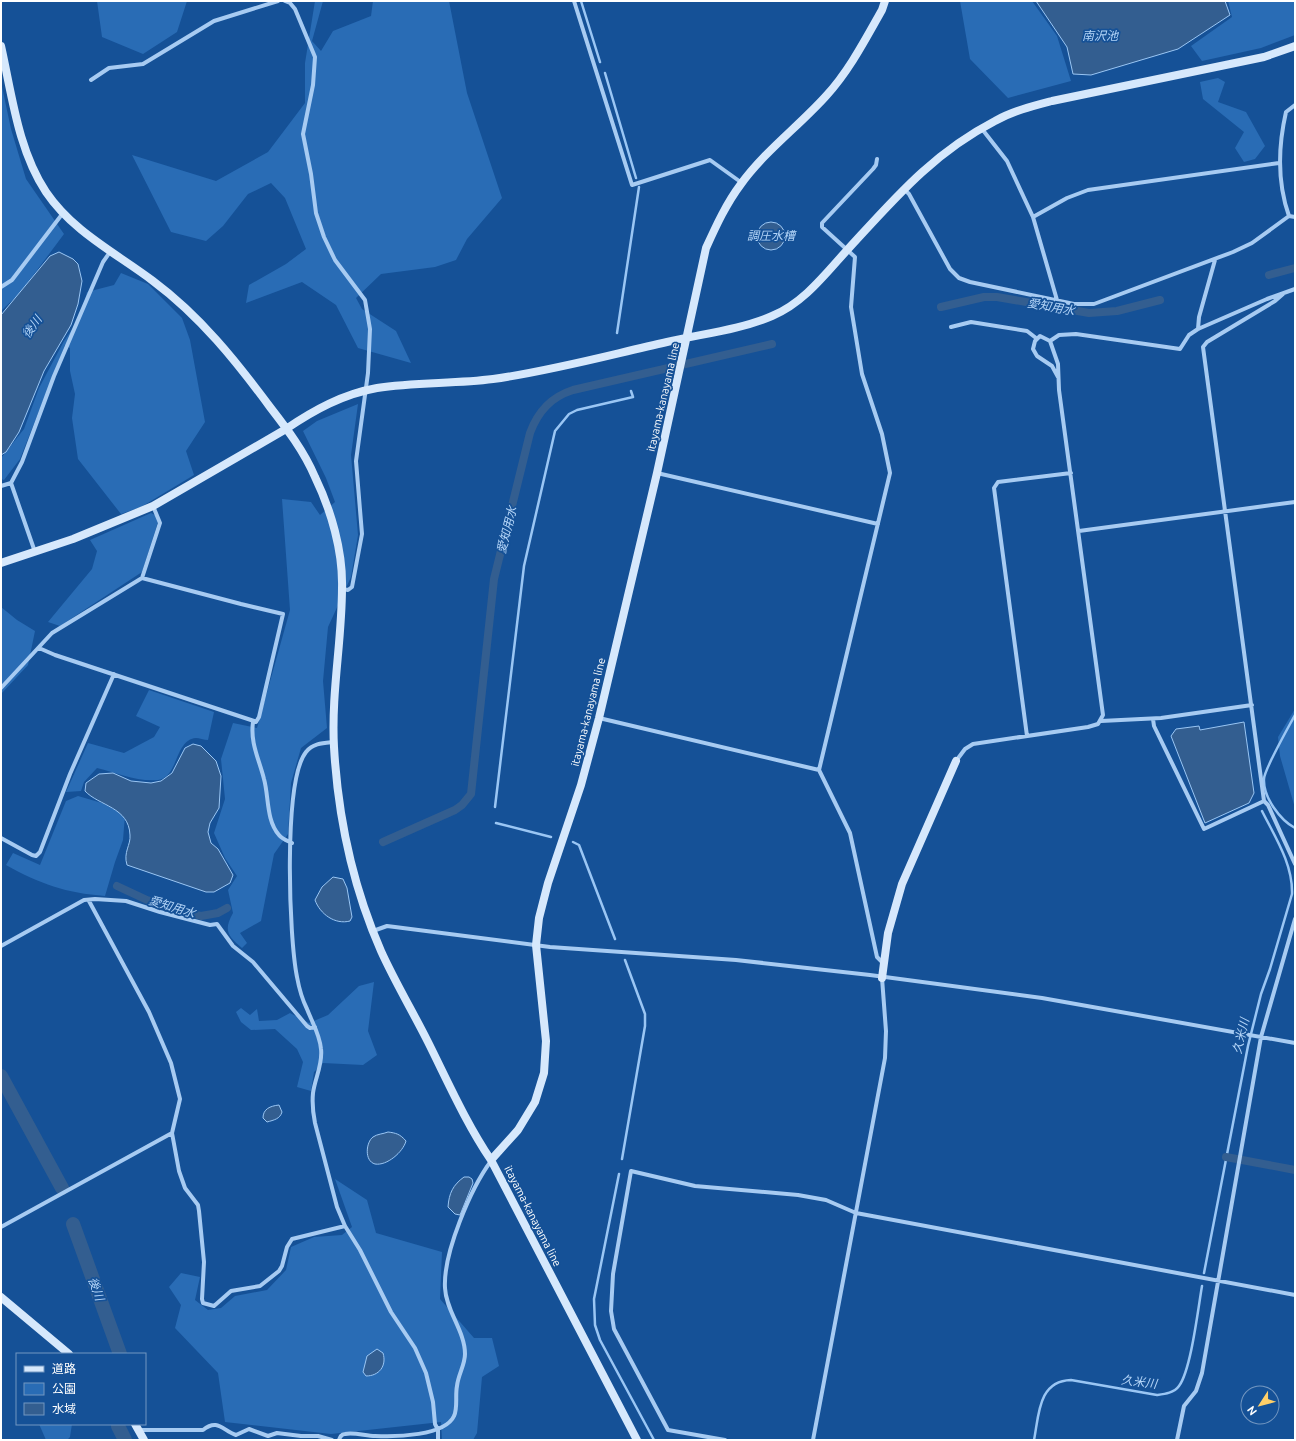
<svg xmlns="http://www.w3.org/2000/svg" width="1296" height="1441" font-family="Ubuntu,'Noto Sans JP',sans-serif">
  <rect width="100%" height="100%" fill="#155197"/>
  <path fill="#296cb5" d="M 97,1 L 187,1 L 177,32 L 143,54 L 102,37 Z
    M 315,1 L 323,1 L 312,41 L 321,51 L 333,31 L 371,16 L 373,1 L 449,1 L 467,93 L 502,198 L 467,239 L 456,260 L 435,267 L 381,274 L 356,298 L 362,309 L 396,331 L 411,363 L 358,348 L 336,305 L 302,282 L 246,303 L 249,285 L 286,264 L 306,249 L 285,198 L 271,183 L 248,194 L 223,226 L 206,241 L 171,232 L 132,155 L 216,181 L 268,152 L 305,103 L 305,63 Z
    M 960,1 L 1032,1 L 1057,36 L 1071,81 L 1008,98 L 970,59 Z
    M 1228,1 L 1295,1 L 1295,35 L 1261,48 L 1202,61 L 1191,46 L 1232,17 Z
    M 1218,78 L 1225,82 L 1218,102 L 1246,112 L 1265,146 L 1255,159 L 1244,162 L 1235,148 L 1244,132 L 1203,99 L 1200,82 Z
    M 1,82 L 11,129 L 26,179 L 64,234 L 20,293 L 1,311 Z
    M 121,273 L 148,284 L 182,318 L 190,340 L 205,422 L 186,451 L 194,475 L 141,507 L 121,514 L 78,459 L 72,418 L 75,394 L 70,371 L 70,348 L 65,345 L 20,459 L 4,480 L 1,479 L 1,458 L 24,429 L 39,388 L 64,341 L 80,318 L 87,292 L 114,285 Z
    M 358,404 L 351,455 L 358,535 L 351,577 L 328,627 L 323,681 L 327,728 L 301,748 L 291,783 L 288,834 L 274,854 L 261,921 L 240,933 L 247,943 L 242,948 C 228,936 223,931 233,913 L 228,890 L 237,876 L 225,858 L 214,833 L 225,799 L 221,759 L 233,723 L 257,728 L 290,610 L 282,499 L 311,502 L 320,515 L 335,502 L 326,478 L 303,431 L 317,421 Z
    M 151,513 L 155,515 L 158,522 L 142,572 L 60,626 L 48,622 L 92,569 L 97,551 L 90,540 Z
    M 1,607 L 17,620 L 35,631 L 28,665 L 1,694 Z
    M 149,690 L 214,712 L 208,740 C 204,740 199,738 196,738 C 174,740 179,777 158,780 C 137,782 117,773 97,768 L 84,782 L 81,791 L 66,792 L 88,743 L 124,753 L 154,737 L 160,727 L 136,716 Z
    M 1295,709 L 1295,808 L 1280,756 L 1278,737 Z
    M 78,796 L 102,803 L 125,815 L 123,840 L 115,862 L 105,896 C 66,893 40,884 6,865 L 13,853 L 40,865 L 66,801 Z
    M 374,982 L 368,1031 L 377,1055 L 363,1065 L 323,1063 L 314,1072 L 311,1091 L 297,1087 L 303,1062 L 297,1049 L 275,1029 L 251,1030 L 241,1022 L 236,1012 L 241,1008 L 250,1015 L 257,1009 L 259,1021 L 277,1020 L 290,1013 L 309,1023 L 328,1015 L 359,986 Z
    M 335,1179 L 367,1200 L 376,1233 L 442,1252 L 440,1299 L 474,1338 L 492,1338 L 499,1366 L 482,1377 L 477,1433 L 473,1440 L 442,1440 L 441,1422 L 331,1434 L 225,1422 L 218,1373 L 175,1328 L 181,1305 L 169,1287 L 181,1273 L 200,1277 L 195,1300 L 208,1310 L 221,1308 L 235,1296 L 267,1290 L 286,1270 L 291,1247 L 314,1237 L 342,1235 L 352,1227 Z
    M 39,1424 L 72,1424 L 70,1437 L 67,1440 L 46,1440 Z"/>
  <path fill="#335e90" stroke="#9ac6f4" d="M 1036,1 L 1225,1 L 1230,15 L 1178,49 L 1091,75 L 1073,74 L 1067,47 Z
    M757 236a14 14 0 1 1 28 0a14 14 0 1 1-28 0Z
    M 59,252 L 73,259 L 78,264 L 82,281 L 78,304 L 71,325 L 44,371 L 19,432 L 6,452 L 1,455 L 1,315 L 50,256 Z
    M 1244,722 L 1254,793 L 1249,803 L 1205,823 L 1171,736 L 1176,729 L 1199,726 L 1200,730 Z
    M 193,744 L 201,746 L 216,761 L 221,776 L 219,808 L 210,823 L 208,832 L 211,843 L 218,849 L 233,875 L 230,883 L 214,892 L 206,892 L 127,865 C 123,852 131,845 130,835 C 129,807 99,806 85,791 L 86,783 L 99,774 L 113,773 L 131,781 L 151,783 L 161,781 L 172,773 L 185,748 Z
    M 333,877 L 343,879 L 347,888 L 352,917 L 350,921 C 335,925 320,914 315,900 L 322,887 Z
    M 279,1105 L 282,1112 C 280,1119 274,1120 267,1122 L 263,1118 C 263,1109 270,1106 279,1105 Z
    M 388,1132 C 396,1133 400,1134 406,1141 C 403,1152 387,1166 375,1164 C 364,1161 366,1142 373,1137 C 377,1134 383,1134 388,1132 Z
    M 464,1177 L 469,1177 L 472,1179 L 473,1183 L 460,1215 L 455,1214 L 448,1207 C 449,1193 453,1185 464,1177 Z
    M 377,1349 L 383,1353 C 387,1366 379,1376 366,1376 L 363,1372 L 367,1356 Z"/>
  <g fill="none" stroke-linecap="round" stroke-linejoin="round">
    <path stroke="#9ac6f4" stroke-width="2.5" d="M 581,1 L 600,62
      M 605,73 L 636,178
      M 617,333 L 639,187
      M 1295,715 C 1290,724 1264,771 1264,779 C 1263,797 1280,820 1295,828
      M 495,807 L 524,566 L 555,431 L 569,414 L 577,410 L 633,397 L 631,391
      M 496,823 L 551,837
      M 573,842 L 579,845 L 615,939
      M 622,1159 L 645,1026 L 645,1014 L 625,960
      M 619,1174 L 594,1299 L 595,1325 L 600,1340 L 654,1440
      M 1204,1273 L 1248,1046 L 1261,994 L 1270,969 L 1292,894 C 1293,864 1275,837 1262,811
      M 1034,1440 C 1039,1415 1038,1381 1071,1380 L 1157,1395 C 1165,1394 1174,1393 1179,1386 C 1191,1370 1198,1309 1202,1286"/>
    <path stroke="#335e90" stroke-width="8" d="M 1269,275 L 1295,268
      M 941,307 L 984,297 L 997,297 L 1089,313 L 1117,311 L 1160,300
      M 383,842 L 455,810 L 462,805 L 471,794 L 494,579 L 530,433 C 538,411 551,397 573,390 L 772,344
      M 117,886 L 147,900 L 201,916 L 218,913 L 227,908
      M 1226,1157 L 1295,1170"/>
    <path stroke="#335e90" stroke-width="14" d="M 1,1076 L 62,1188
      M 73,1224 L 120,1354
      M 118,1426 L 125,1440"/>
    <path stroke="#a7cbf2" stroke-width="4" d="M 285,1 L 290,3 L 295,9 L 315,57 L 313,85 L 303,134 L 311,174 L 316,213 L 324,237 L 335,260 L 365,300 L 370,329 L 368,373 L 356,461 L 362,534 L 352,587 L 348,590 L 343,589
      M 574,1 L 632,185 L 710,160 L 742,183
      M 91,80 L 109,68 L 143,64 L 214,21 L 278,1
      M 982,129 L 1007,161 L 1033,217 L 1057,300
      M 877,159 L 876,165 L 873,169 L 822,223 L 822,227 L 855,257 L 851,307 L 862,374 L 882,434 L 890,473 L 819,770 L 850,833 L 877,957 L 884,964
      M 904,189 L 909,194 L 950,269 L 959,278 L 970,282 L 1074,304 L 1094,304 L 1233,252 L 1252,243 L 1289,216
      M 1289,216 C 1277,182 1278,147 1286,112 L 1295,105
      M 1289,216 L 1295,217
      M 1033,217 L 1067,198 L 1088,190 L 1279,163
      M 1,287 L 12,280 L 63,213
      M 1283,294 L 1275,301 L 1207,342 L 1203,347 L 1264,801 L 1268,805 L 1295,864
      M 951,327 L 971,322 L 1027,331 L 1036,338
      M 1198,329 L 1199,317 L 1215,260
      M 1050,341 L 1059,335 L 1076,334 L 1180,349 L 1189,335 L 1198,329 L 1267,299 L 1295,289
      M 657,473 L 878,524
      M 11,483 L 35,552
      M 1,486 L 11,483 L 22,462 L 54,376 L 103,262 L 110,252
      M 1079,531 L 1295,502
      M 142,578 L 241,604 L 283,614 L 259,717 L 256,722 L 253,722 C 250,743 259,759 264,779 C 269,797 266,820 279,835 C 282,839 288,841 292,843
      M 39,648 L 55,655 L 254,721
      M 1,688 L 52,633 L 142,578 L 160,523 L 153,506
      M 599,718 L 819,770
      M 1153,719 L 1154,726 L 1204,829 L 1264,801
      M 1101,721 L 1161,718 L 1252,705
      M 1027,736 L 994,488 L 998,482 L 1071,473
      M 334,742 C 324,743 313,743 306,752 C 283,781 289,938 297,977 C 299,988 302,999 307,1009 C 312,1022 320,1035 321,1049 C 323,1064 315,1078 313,1093 C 312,1103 313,1113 315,1123 L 337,1207 L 345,1226 L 360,1250 L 391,1312 L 415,1348 L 426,1373 L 433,1402 L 435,1424 L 438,1430 L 438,1440
      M 956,761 L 965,749 L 973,744 L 1088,727 L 1098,724 L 1103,715 L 1059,390 L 1058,364 L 1050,341 L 1040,336 L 1035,341 L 1033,349 L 1037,356 L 1052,366 L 1058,377
      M 1,838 L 32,855 L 36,856 L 40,852 L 70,774 L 114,674
      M 89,901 L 149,1012 L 171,1063 L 180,1099 L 172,1133 L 179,1171 L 185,1188 L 198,1205 L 199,1211 L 204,1262 L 202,1299 L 203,1303 L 214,1306 L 231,1291 L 260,1286 L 279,1271 L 282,1266 L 287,1247 L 292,1239 L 345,1226
      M 373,931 L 387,926 L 395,927 L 550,947 L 736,960 L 870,975 L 1042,998 L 1295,1043
      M 1,946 L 84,900 L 95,899 L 126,901 L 160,912 L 210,925 L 217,924 L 233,946 L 253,962 L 307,1026 L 310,1028 L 315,1027
      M 1,1227 L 172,1133
      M 139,1430 L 203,1430 C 218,1418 223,1431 236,1435 L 249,1429 L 268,1436 L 277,1433 L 301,1436 L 318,1436 L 332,1440
      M 339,1440 C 340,1437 341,1434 345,1434 C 354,1432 366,1436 375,1436 C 395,1437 445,1436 454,1416 C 458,1408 455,1395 457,1386 C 458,1375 465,1365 465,1354 C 465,1331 446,1311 445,1288 C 443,1253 471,1188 491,1161
      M 725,1440 L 668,1430 L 614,1329 L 611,1311 L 613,1274 L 631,1171 L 695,1186 L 798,1195 L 826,1200 L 856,1213 L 1295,1295
      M 813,1440 L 885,1058 L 886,1031 L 882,978
      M 1177,1440 L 1184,1406 L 1196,1391 L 1202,1373 L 1261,1037 L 1295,919"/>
    <path stroke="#d6e8fc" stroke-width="8" d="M 1,46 C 12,95 18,150 46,192 C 73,232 116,253 153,281 C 200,316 236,361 270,407 C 287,429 304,451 315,477 C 331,510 343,551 342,588 C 342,641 331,693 334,747 C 338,817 353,887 381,951 C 395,982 413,1012 428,1042 C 448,1082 466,1123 491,1160 L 637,1440
      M 1,563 L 73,539 L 153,506 L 286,429 C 314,410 343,394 377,388 C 415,382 454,384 493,379 C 551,371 609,355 667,342 C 701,334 739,330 772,316 C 804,303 826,273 849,248 C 895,198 933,153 995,121 C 1013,111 1033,106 1052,101 L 1264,57 L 1295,46
      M 882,978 L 888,933 L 902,884 L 956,761
      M 491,1160 L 518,1130 L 535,1102 L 544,1073 L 546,1041 L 536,945 L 539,918 L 548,883 L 581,785 L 599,718 L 657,473 L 706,248 C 716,226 726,204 741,184 C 765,151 799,126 826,96 C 849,71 865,40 882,10 L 885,1
      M 1,1297 L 69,1354
      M 135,1424 L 144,1440"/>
  </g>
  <g text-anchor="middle" stroke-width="3.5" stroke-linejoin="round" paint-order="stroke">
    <g font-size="11" fill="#fff" stroke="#155197">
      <text transform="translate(663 397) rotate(-77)" y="4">itayama-kanayama line</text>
      <text transform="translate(588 712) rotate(-76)" y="4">itayama-kanayama line</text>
      <text transform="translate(533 1216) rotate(63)" y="4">itayama-kanayama line</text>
    </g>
    <g font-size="12" font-style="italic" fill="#b4d5f8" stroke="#155197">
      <text x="1100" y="40">南沢池</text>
      <text x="771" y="240">調圧水槽</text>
      <text transform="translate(1051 307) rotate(10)" y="4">愛知用水</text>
      <text transform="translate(32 327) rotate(-54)" y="4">後川</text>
      <text transform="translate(507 530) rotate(-76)" y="4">愛知用水</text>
      <text transform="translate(172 907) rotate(17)" y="4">愛知用水</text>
      <text transform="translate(1241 1036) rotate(-77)" y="4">久米川</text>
      <text transform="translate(96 1289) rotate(70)" y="4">後川</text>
      <text transform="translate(1139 1382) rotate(7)" y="4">久米川</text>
    </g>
  </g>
  <rect width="1296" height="1441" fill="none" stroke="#ffffff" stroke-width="4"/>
  <rect x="16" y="1353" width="130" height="72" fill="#155197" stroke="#7397c1"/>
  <rect x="24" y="1366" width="20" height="6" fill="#d6e8fc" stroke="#7397c1"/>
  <text x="52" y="1373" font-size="12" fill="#ffffff">道路</text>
  <rect x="24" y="1383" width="20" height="12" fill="#296cb5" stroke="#7397c1"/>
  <text x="52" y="1393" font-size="12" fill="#ffffff">公園</text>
  <rect x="24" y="1403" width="20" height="12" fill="#335e90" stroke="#7397c1"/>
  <text x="52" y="1413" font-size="12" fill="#ffffff">水域</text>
  <g transform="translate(1260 1405) rotate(234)"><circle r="19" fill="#155197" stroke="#7397c1"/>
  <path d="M0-3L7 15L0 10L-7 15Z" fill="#ffcf68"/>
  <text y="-6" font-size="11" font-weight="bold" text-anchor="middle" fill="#ffffff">N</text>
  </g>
</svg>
